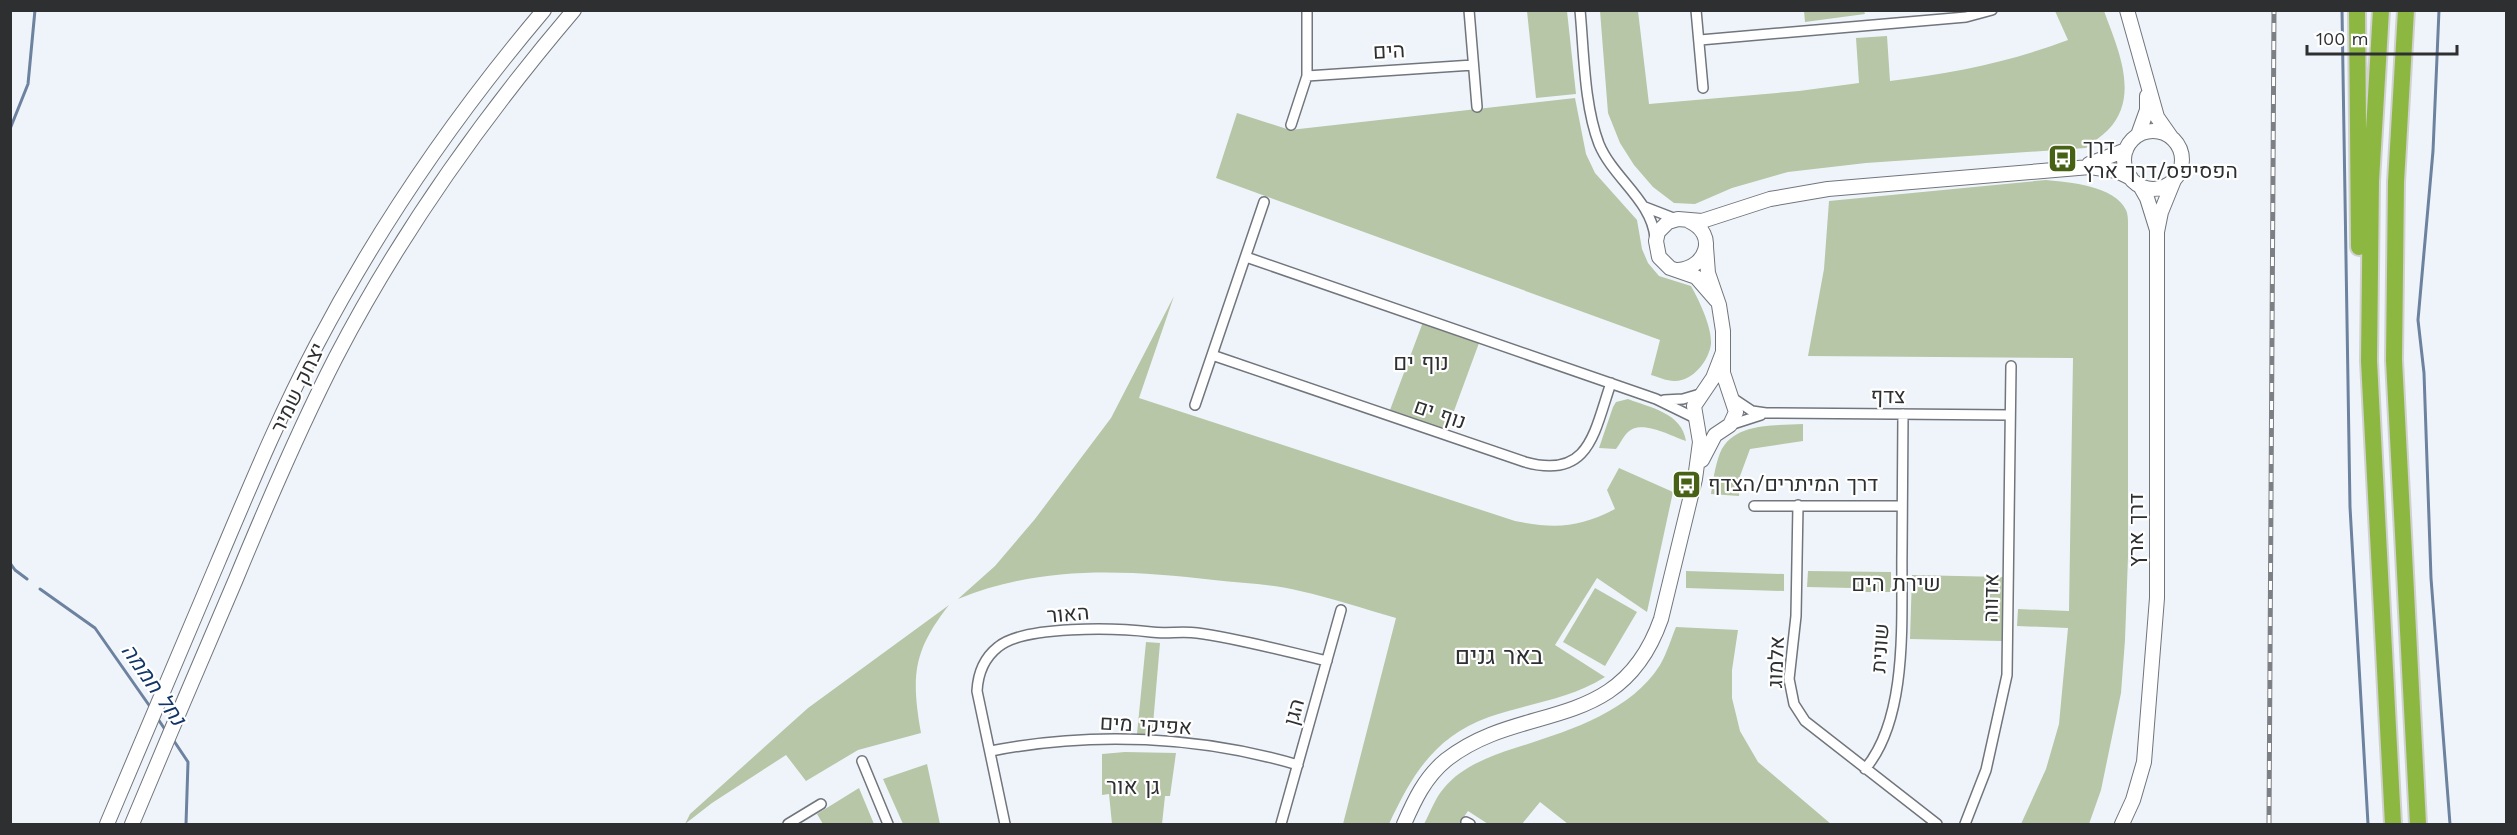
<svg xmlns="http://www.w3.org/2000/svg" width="2517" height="835" font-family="'Work Sans',Heebo,sans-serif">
  <rect width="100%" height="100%" fill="#eff4fb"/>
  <path fill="#b7c6a6" d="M 1527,11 L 1567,11 L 1576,94 L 1536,98 Z
    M 1600,11 L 1638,11 L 1649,104 L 1799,91 L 1859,83 L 1856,38 L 1887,36 L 1890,81 C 1954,73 2009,62 2068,40 L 2055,11 L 2104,11 C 2117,47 2141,96 2108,130 C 2102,136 2093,142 2086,148 L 1866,163 L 1788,172 L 1732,188 L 1695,204 L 1674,203 L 1653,187 L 1634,165 L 1620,143 L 1608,113 Z
    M 1804,11 L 1864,11 L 1865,14 L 1805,22 Z
    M 1575,98 L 1586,154 L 1595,173 L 1637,220 L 1642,249 L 1648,263 L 1659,276 L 1691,286 C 1699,300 1712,327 1711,344 C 1709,361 1692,382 1674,381 C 1667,381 1658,377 1651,375 L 1660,340 L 1216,178 L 1237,113 L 1290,130 Z
    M 2046,180 C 2069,182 2115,186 2126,210 C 2128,214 2128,220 2128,225 L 2128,557 L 2125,640 L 2121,693 L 2101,790 L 2089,824 L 2021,824 L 2046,769 L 2059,724 L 2068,628 L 2017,626 L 2018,609 L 2069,611 L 2073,358 L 1808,356 L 1824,269 L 1829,201 Z
    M 1174,296 L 1139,398 L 1515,521 C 1555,529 1578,528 1615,509 L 1607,490 L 1619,468 L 1673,492 L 1647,612 L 1597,578 L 1555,645 L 1605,677 C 1568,700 1529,703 1489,717 C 1434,737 1412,775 1389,824 L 1343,824 L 1396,618 C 1364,609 1332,598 1300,591 C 1272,584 1242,583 1214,580 C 1126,570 1041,565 958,599 L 995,566 L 1035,519 L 1111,418 Z
    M 1423,322 L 1479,343 L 1447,430 L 1390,410 Z
    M 1628,399 C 1651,408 1682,413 1686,441 C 1671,436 1640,418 1627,433 C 1623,437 1620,444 1616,449 L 1599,448 L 1613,407 L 1616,402 Z
    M 1803,424 L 1803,441 L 1750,449 L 1740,476 L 1739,496 L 1711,494 C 1713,481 1715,466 1720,453 C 1733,422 1775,426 1803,424 Z
    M 1686,571 L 1784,574 L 1784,591 L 1686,588 Z
    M 1808,571 L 1891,572 L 1891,592 L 1852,592 L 1852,588 L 1807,587 Z
    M 1912,575 L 2004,577 L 2002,641 L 1910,639 Z
    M 1595,588 L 1637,612 L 1605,666 L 1563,642 Z
    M 949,605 C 913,651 911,676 921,733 L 858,750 L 806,781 L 786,755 L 712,803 L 685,824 L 690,814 L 808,708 Z
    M 1676,627 L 1738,630 L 1732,670 L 1732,698 L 1740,731 L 1758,762 L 1831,824 L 1568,824 L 1540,802 L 1522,824 L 1488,824 L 1468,811 L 1459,824 L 1424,824 C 1430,813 1435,798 1444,788 C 1461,767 1490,756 1515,748 C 1565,732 1630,713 1660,665 C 1667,653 1671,639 1676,627 Z
    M 1146,642 L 1160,643 L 1152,736 L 1137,734 Z
    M 1125,752 L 1176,753 L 1170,796 L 1165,796 L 1162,824 L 1112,824 L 1109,794 L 1102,795 L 1102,754 Z
    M 927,764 L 940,824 L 903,824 L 883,779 Z
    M 859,788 L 874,824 L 823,824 L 817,814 Z"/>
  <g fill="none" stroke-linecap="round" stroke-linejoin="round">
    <path stroke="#6d829e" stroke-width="3" d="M 2342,10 L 2350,507 L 2368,824
      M 2439,10 L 2433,151 L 2418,320 L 2424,373 L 2431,578 L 2450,824
      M 10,129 L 28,84 L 35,10
      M 10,563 L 15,570 L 27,579
      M 40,589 L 95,628 L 151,708
      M 158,719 L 166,731
      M 172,738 L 188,762 L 186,824"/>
    <defs>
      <path id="street" d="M 1469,10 L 1477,107
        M 1580,10 C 1584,52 1584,105 1599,144 C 1613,178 1652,201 1655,238
        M 1696,10 L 1703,88
        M 1700,40 L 1966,17 L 1992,10
        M 1307,76 L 1473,65
        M 1291,125 L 1307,76 L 1307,10
        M 1645,207 L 1676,219
        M 1246,257 L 1656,399 L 1695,418
        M 1212,355 L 1525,462 C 1590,480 1594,432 1611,383
        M 1734,399 L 1752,411 L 1766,413 L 2010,415
        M 1664,400 L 1683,399 L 1700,394
        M 1195,405 L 1264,202
        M 1730,425 L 1761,415
        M 1798,505 L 1796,616 L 1789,679 L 1794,704 L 1805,721 L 1937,824
        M 1754,506 L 1902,506
        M 991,751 C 1092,731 1200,736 1298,765
        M 862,761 L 888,824
        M 1865,769 C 1909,717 1901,617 1902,552 C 1902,506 1903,460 1903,414
        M 1466,822 L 1470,824
        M 788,824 L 821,804
        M 1005,824 L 977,691 C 978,673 984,658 998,647 C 1024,625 1117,628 1151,632 C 1166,634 1182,631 1197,633 C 1241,639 1284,651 1327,661
        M 1281,824 L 1341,610
        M 1965,824 L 1986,770 L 2007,675 L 2011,366"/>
      <path id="secondary" d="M 2127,10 L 2157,117 L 2171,137
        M2124 160a29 29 0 1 1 58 0a29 29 0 1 1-58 0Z
        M 2138,135 L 2147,110 L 2147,96
        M 2089,164 L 2126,150
        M 2139,184 L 2147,198 L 2157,230
        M 1678,270 C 1707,268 1718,234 1689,221
        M 1716,300 L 1696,277 L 1670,268 L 1659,257 L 1656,241 L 1658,232 L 1668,222 L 1678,219 L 1702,221 L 1770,199 L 1828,189 L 2090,167 L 2117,171 L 2131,178
        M 1702,460 L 1715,435 L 1730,425 L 1736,412 L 1723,373 L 1723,331 L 1719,305 L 1708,273 L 1706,247
        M 107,824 C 144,737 181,650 218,562 C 249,489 279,416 316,346 C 379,226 456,114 544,10
        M 132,824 C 166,742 201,661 236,579 C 267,504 299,429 336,357 C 401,232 483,117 574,10
        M 1404,824 C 1414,801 1425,777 1446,760 C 1522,700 1620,736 1661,619 L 1695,479 L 1700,442 L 1694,406 L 1713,378 L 1723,352
        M 2122,824 L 2133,800 L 2144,762 L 2157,598 L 2157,232 L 2161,212 L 2174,180"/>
      <path id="highway" d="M 2357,10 L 2359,247
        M 2381,10 L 2371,181 L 2369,361 L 2393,824
        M 2406,10 L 2396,182 L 2394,360 L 2418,824"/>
    </defs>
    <use href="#street" stroke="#71757c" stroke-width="12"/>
    <use href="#secondary" stroke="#71757c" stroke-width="16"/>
    <use href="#highway" stroke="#d1d1d2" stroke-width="20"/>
    <use href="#street" stroke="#fff" stroke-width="9"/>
    <use href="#secondary" stroke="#fff" stroke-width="14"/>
    <use href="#highway" stroke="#8cb842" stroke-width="16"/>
    <defs>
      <path id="rail" d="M 2269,824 L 2274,10"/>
    </defs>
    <use href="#rail" stroke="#7c7f83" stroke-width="5"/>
    <use href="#rail" stroke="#fff" stroke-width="3" stroke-dasharray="9" stroke-linecap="butt"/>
  </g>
  <defs>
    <symbol id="bus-square" viewBox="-11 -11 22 22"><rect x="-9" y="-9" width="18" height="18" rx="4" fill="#476214" stroke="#fff"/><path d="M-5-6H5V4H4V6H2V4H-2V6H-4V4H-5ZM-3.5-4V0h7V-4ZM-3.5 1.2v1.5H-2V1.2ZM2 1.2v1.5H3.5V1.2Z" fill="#fff"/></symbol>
  </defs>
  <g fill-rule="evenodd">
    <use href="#bus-square" x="2046" y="142" width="33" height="33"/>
    <use href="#bus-square" x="1670" y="468" width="33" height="33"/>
  </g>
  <g text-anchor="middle" stroke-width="4.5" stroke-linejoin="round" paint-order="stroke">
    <g font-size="21" fill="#2d2f31" stroke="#fff">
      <text transform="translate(1389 51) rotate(-3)" y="7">הים</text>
      <text transform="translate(298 388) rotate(-64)" y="7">יצחק שמיר</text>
      <text transform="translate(1888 396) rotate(1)" y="7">צדף</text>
      <text transform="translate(1440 414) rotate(19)" y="7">נוף ים</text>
      <text transform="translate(2136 530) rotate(-90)" y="7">דרך ארץ</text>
      <text transform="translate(1991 598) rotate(-89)" y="7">אדווה</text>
      <text transform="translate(1068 614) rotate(-5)" y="7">האור</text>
      <text transform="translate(1880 648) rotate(-86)" y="7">שונית</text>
      <text transform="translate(1776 662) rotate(-88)" y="7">אלמוג</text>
      <text transform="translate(1294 712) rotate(-74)" y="7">הגן</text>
      <text transform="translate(1146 725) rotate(3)" y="7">אפיקי מים</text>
    </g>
    <g font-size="21" fill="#2d2f31" stroke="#fff" text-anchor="start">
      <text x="2083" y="154">דרך<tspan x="2083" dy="24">הפסיפס/דרך ארץ</tspan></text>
      <text x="1708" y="491">דרך המיתרים/הצדף</text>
    </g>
    <g font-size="22" fill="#2d2f31" stroke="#fff">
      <text x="1421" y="370">נוף ים</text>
      <text x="1896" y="591">שירת הים</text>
      <text x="1133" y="794">גן אור</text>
    </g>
    <g font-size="22" font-style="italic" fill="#113567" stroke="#fff">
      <text transform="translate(154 684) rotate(55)" y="8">נחל חממה</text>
    </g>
    <g font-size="24" fill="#2d2f31" stroke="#fff">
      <text x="1499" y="664">באר גנים</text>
    </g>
  </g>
  <rect width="2517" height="835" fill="none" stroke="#2d2f31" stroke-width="24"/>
  <path d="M2307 45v9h150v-9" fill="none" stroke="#2d2f31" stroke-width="3"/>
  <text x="2316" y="45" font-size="18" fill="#2d2f31" stroke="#ffffff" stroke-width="4.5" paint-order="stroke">100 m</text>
</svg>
